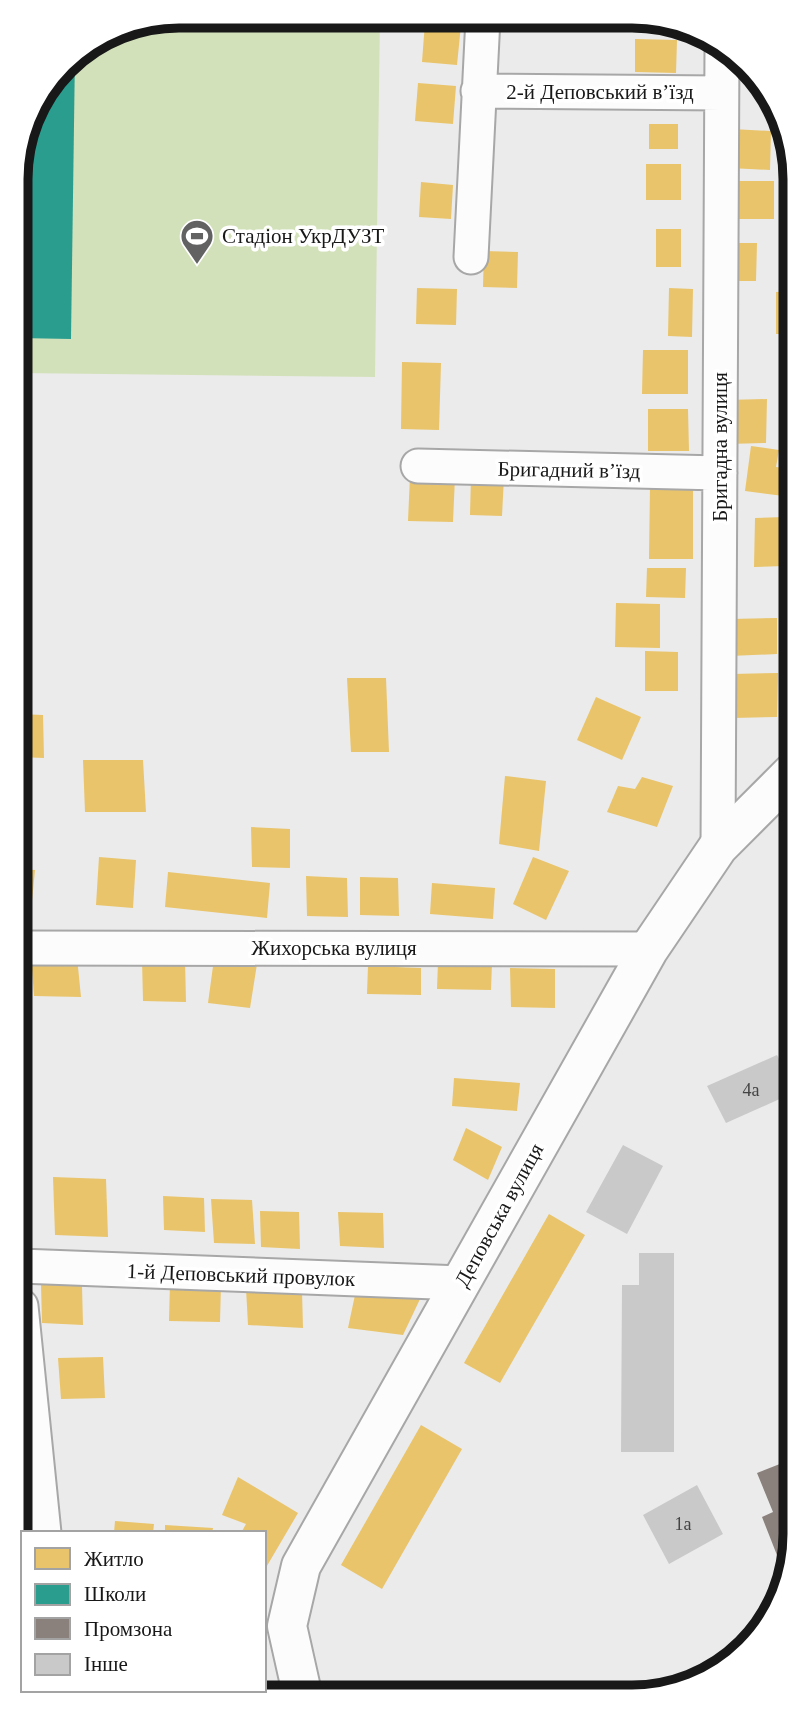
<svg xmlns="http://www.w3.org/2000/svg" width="811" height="1713" font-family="'Times New Roman',serif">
  <rect width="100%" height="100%" fill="#ebebeb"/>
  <path fill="#d3e1ba" d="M 179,16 L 380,17 L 375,377 L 18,373 L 17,158 L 33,106 L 71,57 L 117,28 Z"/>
  <path fill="#e9c46a" d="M 425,22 L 461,25 L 457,65 L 422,62 Z
    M 635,39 L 677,40 L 676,73 L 635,72 Z
    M 733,53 L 740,57 L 754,79 L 734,79 Z
    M 418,83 L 456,86 L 453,124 L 415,121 Z
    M 649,124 L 678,124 L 678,149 L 649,149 Z
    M 732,129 L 771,131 L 770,170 L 730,168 Z
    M 646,164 L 681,164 L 681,200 L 646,200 Z
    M 733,181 L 774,181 L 774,219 L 733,219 Z
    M 421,182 L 453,185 L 451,219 L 419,217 Z
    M 656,229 L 681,229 L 681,267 L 656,267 Z
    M 731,243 L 757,243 L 756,281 L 730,281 Z
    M 484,251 L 518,252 L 517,288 L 483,287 Z
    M 417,288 L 457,289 L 456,325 L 416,324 Z
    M 669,288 L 693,289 L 692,337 L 668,336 Z
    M 790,291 L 790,334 L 776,334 L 776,292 Z
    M 643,350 L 688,350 L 688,394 L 642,394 Z
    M 402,362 L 441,363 L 439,430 L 401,429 Z
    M 784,381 L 790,381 L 791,434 L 783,434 Z
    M 767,399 L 766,443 L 727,444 L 727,400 Z
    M 648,409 L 688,409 L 689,451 L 648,451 Z
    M 751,446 L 779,450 L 776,467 L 791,469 L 791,497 L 745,491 Z
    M 410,476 L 455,477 L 453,522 L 408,521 Z
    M 471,477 L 504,477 L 502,516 L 470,515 Z
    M 650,487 L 693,487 L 693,559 L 649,559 Z
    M 785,517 L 784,566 L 754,567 L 755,518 Z
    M 647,568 L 686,568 L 685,598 L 646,597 Z
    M 616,603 L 660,604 L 660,648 L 615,647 Z
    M 777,618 L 777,654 L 730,656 L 731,619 Z
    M 645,651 L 678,652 L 678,691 L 645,691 Z
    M 778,673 L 777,717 L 732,718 L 732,674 Z
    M 347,678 L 386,678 L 389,752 L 351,752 Z
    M 596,697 L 641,717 L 622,760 L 577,740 Z
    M 19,714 L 43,715 L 44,758 L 19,757 Z
    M 83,760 L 143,760 L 146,812 L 85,812 Z
    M 505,776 L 546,781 L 539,851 L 499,844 Z
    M 642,777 L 673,786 L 657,827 L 607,812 L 618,786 L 635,789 Z
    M 251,827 L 290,829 L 290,868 L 252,867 Z
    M 99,857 L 136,860 L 133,908 L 96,905 Z
    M 533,857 L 569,871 L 546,920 L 513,904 Z
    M 19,869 L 35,870 L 31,911 L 19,909 Z
    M 168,872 L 270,883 L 267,918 L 165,907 Z
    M 306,876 L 347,878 L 348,917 L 307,916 Z
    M 360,877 L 398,878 L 399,916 L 360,915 Z
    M 432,883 L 495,888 L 493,919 L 430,914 Z
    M 31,956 L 77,957 L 81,997 L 34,996 Z
    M 142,959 L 185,960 L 186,1002 L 143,1001 Z
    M 214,959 L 257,964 L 250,1008 L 208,1003 Z
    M 438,962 L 492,963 L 491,990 L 437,989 Z
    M 368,966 L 421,968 L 421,995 L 367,994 Z
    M 510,968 L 555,969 L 555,1008 L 511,1007 Z
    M 454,1078 L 520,1083 L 517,1111 L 452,1106 Z
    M 466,1128 L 502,1147 L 488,1180 L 453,1160 Z
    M 53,1177 L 106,1179 L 108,1237 L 55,1235 Z
    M 163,1196 L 204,1198 L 205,1232 L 164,1230 Z
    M 211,1199 L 252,1200 L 255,1244 L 214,1243 Z
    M 260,1211 L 299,1212 L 300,1249 L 261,1247 Z
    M 338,1212 L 383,1213 L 384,1248 L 340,1246 Z
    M 549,1214 L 585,1235 L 500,1383 L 464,1363 Z
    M 170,1283 L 221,1284 L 220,1322 L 169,1321 Z
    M 41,1284 L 82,1286 L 83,1325 L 42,1323 Z
    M 246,1288 L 302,1291 L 303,1328 L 248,1325 Z
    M 355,1295 L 421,1297 L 403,1335 L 348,1328 Z
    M 103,1357 L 105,1398 L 61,1399 L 58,1358 Z
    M 421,1425 L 462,1449 L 382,1589 L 341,1565 Z
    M 238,1477 L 298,1513 L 264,1571 L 264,1533 L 241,1533 L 246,1524 L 222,1515 Z
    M 115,1521 L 154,1524 L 153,1533 L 114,1533 Z
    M 165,1525 L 213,1528 L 212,1533 L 165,1533 Z"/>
  <path fill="#2a9d8f" d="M 75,54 L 71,339 L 18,338 L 17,158 L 33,106 Z"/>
  <path fill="#8a817c" d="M 795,1458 L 795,1545 L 784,1573 L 762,1517 L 773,1512 L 757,1473 Z"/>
  <path fill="#c9c9c9" d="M 777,1055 L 793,1086 L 793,1093 L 726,1123 L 707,1086 Z
    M 623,1145 L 663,1166 L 627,1234 L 586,1212 Z
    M 639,1253 L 674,1253 L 674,1452 L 621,1452 L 622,1285 L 639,1285 Z
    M 697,1485 L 723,1534 L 669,1564 L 643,1515 Z"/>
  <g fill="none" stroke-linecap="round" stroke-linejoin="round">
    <defs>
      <path id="minor" d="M 478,91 L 721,93
        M 471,257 L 483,18
        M 418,466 L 720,473
        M 718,847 L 722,48
        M 20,948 L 649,949
        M 20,1266 L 461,1283
        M 21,1306 L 44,1533"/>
      <path id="major" d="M 302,1693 L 287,1626 L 301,1566 L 649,949 L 718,847 L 792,773"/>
    </defs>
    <use href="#minor" stroke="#a7a7a7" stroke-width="37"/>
    <use href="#major" stroke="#a7a7a7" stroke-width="42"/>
    <use href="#minor" stroke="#fcfcfc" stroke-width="33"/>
    <use href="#major" stroke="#fcfcfc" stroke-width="38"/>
  </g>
  <defs>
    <symbol id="stadium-pin" viewBox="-11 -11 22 30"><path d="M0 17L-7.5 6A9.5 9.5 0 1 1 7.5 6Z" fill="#626262" stroke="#fff"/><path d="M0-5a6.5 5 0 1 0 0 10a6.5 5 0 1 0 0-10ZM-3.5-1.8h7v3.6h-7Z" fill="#fff"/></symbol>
  </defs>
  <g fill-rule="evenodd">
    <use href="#stadium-pin" x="178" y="217" width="38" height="52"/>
  </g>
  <g text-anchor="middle" stroke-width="7" stroke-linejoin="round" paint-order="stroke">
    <g font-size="18" fill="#444">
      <text x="751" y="1096">4а</text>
      <text x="683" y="1530">1а</text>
    </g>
    <g font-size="21" fill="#181818" stroke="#fff">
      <text x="600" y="99">2-й Деповський в’їзд</text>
      <text transform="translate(720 447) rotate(-90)" y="7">Бригадна вулиця</text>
      <text transform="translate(569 470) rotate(1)" y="7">Бригадний в’їзд</text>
      <text x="334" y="955">Жихорська вулиця</text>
      <text transform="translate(499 1215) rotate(-61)" y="7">Деповська вулиця</text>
      <text transform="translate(241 1275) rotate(2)" y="7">1-й Деповський провулок</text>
    </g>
    <g font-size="21" fill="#181818" stroke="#fff" text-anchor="start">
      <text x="222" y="243">Стадіон УкрДУЗТ</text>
    </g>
  </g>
  <path d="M0 0H811V1713H0ZM179 28H632A151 151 0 0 1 783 179V1534A151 151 0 0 1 632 1685H179A151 151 0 0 1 28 1534V179A151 151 0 0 1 179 28Z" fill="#fff" fill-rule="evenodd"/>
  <path fill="none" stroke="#181818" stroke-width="9" d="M179 28H632A151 151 0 0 1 783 179V1534A151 151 0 0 1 632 1685H179A151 151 0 0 1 28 1534V179A151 151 0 0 1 179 28Z"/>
  <rect x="21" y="1531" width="245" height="161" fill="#ffffff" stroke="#a3a3a3" stroke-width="2"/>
  <rect x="35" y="1548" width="35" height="21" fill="#e9c46a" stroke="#a3a3a3" stroke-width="2"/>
  <text x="84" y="1566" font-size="21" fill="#181818">Житло</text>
  <rect x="35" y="1584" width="35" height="21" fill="#2a9d8f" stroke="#a3a3a3" stroke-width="2"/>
  <text x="84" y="1601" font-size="21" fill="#181818">Школи</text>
  <rect x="35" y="1618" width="35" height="21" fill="#8a817c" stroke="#a3a3a3" stroke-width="2"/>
  <text x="84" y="1636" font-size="21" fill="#181818">Промзона</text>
  <rect x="35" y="1654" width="35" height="21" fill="#c9c9c9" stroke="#a3a3a3" stroke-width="2"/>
  <text x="84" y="1671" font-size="21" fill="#181818">Інше</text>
</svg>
